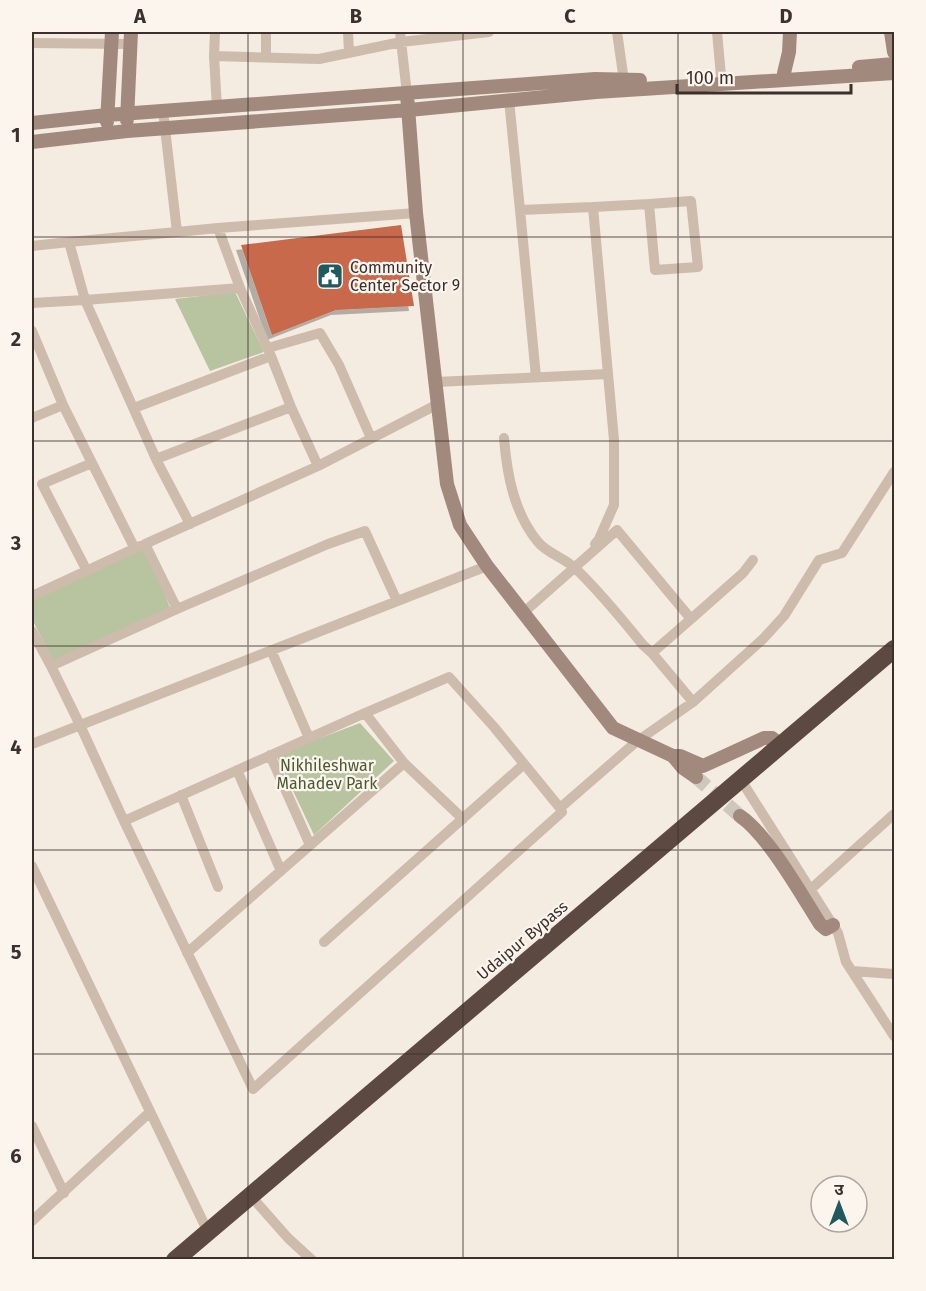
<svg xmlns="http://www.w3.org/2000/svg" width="926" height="1291" font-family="'Fira Sans','Noto Sans Devanagari',sans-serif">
  <defs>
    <filter id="shadow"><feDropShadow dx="-5" dy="5" stdDeviation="0" flood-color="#0004"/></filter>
  </defs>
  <rect width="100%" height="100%" fill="#f4ebe1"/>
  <path fill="#b8c4a0" d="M 235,292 L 264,352 L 210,371 L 175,299 Z
    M 147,547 L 170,608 L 53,661 L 32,619 L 32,596 Z
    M 360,723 L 394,761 L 314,835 L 276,755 Z"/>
  <path fill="#c8694b" filter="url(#shadow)" d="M 401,225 L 414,306 L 336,310 L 272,335 L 241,245 Z"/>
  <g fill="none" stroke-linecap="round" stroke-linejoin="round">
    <path stroke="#cfc6bd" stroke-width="14" stroke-dasharray="14 7" stroke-linecap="butt" d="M 696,777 L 740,816"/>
    <path stroke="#cdbbac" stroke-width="10" d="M 215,32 L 214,56 L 319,59 L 401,42 L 489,32
      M 266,32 L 266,57
      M 348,32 L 349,53
      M 400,32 L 407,94
      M 617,32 L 624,81
      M 717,32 L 721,76
      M 32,43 L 130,44
      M 214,56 L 217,108
      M 509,100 L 520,210
      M 163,111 L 177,232 L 218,228
      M 593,207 L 649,204 L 655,270 L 698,267 L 691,201 L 649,204
      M 32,246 L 69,242
      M 240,288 L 218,228 L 416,213
      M 32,303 L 85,300 L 69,242 L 177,232
      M 32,331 L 63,405 L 32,418
      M 268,348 L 320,333 L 339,365 L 371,438
      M 271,356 L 291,407
      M 536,377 L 520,210 L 593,207 L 608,374
      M 436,382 L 608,374 L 614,440 L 614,505 L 599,539 L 595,544
      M 63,405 L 92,463
      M 134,408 L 271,356 L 240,288 L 85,300 L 156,459 L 159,465 L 190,524
      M 504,438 C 507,475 514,513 538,542 C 548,554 565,558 576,569 C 600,592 622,619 643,645 L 652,653 L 691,619 L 617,530 L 523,613
      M 156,459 L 291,407 L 318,466
      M 87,571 L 42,484 L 92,463 L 135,549
      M 32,596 L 140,546
      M 397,601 L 365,531 L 328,544 L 177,609 L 145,544 L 318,466 L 438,404
      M 691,619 L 743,573 L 753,560
      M 32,631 L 51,666 L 177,609
      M 271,650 L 309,738
      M 652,653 L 693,702 L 763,639 L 784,616 L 819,560 L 842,553 L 894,472
      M 51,666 L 80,725 L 124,821
      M 365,713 L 449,677 L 494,727 L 560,808 L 636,742 L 693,702
      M 32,744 L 487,566
      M 270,755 L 310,845
      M 237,770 L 281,871
      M 741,780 L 838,933 L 846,962 L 894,1036
      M 181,795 L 218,887
      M 463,819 L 404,763 L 365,713 L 124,821 L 253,1089 L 562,812 L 560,808
      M 32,866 L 208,1232
      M 811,889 L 894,814
      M 324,942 L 523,765
      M 187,953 L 404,763
      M 852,971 L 894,974
      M 32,1126 L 64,1193
      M 250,1195 L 288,1238 L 312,1260
      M 32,1221 L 150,1112"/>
    <path stroke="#a18a7d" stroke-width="14" d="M 891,32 L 894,52
      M 859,67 L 894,64
      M 784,73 L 789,52 L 790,32
      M 407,94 L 416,213 L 447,484 L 460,525 L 487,566 L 613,728 L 673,756 L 680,756 L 703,766 L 764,738 L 772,738 L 781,745
      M 127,120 L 131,32
      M 107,122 L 112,32
      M 32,123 L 107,115 L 595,79 L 640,80
      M 32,142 L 127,131 L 409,110 L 596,92 L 894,73
      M 673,756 L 683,768 L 696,777
      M 740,816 C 768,835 801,894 820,924 L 826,929 L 833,925"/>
    <path stroke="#5c4a42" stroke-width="18" d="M 175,1260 L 894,649"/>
  </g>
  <path fill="none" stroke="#3b302b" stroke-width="1.5" stroke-opacity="0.55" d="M 248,32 L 248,1260M 463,32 L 463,1260M 678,32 L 678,1260M 32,237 L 894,237M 32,441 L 894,441M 32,646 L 894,646M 32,850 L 894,850M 32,1054 L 894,1054"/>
  <defs>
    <symbol id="civic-square" viewBox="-11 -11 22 22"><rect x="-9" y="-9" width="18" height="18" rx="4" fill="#1f5a5e" stroke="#fbf5ee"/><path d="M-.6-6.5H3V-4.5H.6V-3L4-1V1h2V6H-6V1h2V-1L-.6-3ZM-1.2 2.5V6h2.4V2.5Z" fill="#fff"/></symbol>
  </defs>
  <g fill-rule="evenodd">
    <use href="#civic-square" x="315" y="261" width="30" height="30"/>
  </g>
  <g text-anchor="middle" stroke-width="4.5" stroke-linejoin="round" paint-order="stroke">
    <g font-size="16" fill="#3b302b" stroke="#fbf5ee" text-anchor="start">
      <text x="350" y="273">Community<tspan x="350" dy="18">Center Sector 9</tspan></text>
    </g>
    <g font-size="16" fill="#4a5a2e" stroke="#fbf5ee">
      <text x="327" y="771">Nikhileshwar<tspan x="327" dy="18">Mahadev Park</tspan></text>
    </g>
    <g font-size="16" fill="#3b302b" stroke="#fbf5ee">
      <text transform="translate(522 940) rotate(-40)" y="6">Udaipur Bypass</text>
    </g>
  </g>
  <rect width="926" height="1291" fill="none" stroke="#fbf5ee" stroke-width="66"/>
  <g transform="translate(839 1204)"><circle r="28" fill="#fbf5ee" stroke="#aea6a0" stroke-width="1.5"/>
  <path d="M0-4.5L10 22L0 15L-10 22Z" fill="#1f5a5e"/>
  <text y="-9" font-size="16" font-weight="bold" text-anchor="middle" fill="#3b302b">उ</text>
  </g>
  <path d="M677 84v9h174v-9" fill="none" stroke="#3b302b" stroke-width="3"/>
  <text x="686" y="84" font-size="18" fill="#3b302b" stroke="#fbf5ee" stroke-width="4.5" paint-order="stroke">100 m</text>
  <rect x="33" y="33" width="860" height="1225" fill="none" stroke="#3b302b" stroke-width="2"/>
  <g font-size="20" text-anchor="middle" font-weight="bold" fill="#3b302b">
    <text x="140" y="23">A</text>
    <text x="356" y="23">B</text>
    <text x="570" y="23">C</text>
    <text x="786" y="23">D</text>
    <text x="16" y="142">1</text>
    <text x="16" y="346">2</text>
    <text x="16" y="550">3</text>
    <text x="16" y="754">4</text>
    <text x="16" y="959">5</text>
    <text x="16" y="1163">6</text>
  </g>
</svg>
